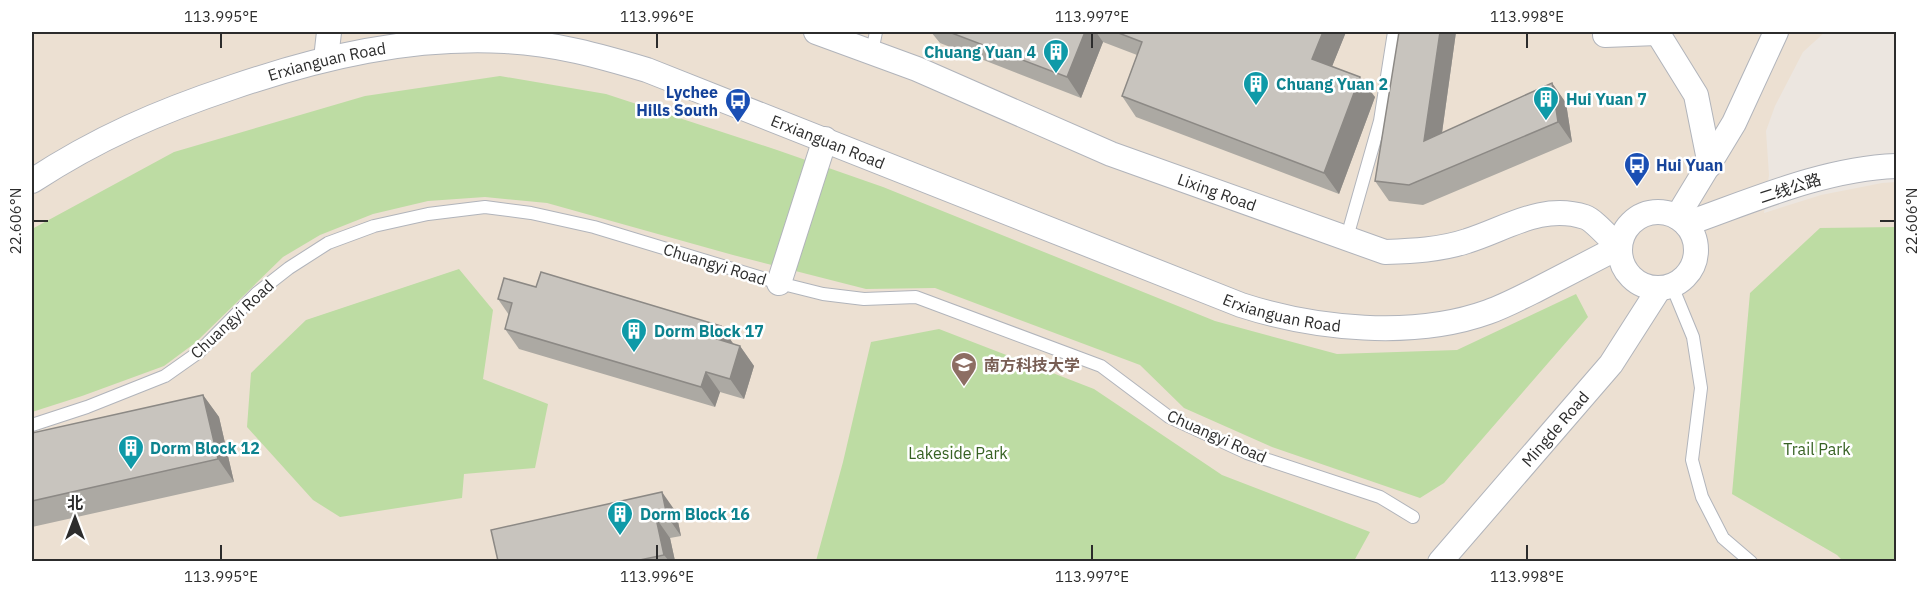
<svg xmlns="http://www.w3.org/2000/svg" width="1928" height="593" font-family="'IBM Plex Sans','Noto Sans SC',sans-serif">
  <rect width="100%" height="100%" fill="#ece6e0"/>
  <path fill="#ece0d2" d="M 32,32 L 1825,32 L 1803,52 L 1775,106 L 1766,131 L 1769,175 L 1764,213 L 1821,195 L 1882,183 L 1896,182 L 1896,561 L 32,561 Z"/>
  <path fill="#bddca3" d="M 500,76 L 606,94 L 777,150 L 883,187 L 1215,321 L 1337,354 L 1457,350 L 1576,294 L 1588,317 L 1444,483 L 1420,498 L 1272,447 L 1184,408 L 1140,365 L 935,288 L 866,289 L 733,255 L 547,203 L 485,197 L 428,201 L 373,214 L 320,235 L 283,257 L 195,343 L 164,366 L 82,396 L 32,412 L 32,229 L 174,152 L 365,96 Z
    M 1896,227 L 1896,561 L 1843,561 L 1837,555 L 1732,494 L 1750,293 L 1820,228 Z
    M 459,269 L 493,310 L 483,379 L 548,404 L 535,468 L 464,474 L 462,498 L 340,517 L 313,500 L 247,427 L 251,373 L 306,320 Z
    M 939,329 L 1094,389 L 1222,475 L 1370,532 L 1354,561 L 816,561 L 843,462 L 871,342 Z"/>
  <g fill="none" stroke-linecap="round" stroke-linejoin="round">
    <defs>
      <path id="service" d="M 872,52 L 876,32
        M 1347,237 L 1380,121 L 1394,32
        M 1672,286 L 1693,337 L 1701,388 L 1692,460 L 1702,497 L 1723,538 L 1751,562
        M 32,425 L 87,407 L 165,376 L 199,352 L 257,293 L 289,268 L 328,243 L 374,226 L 428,214 L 485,207 L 531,213 L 594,227 L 779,283 L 823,294 L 864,299 L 916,297 L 1101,366 L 1169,417 L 1247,453 L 1380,497 L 1413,517"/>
      <g id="minor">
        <path id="s1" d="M 816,32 L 917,69 L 1111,154 L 1385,252 C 1412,251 1440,250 1467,241 C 1506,229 1542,203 1585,217 C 1594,220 1611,240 1619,247"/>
        <path d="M 1657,32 L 1696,95 L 1710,165"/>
        <path d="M 1605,35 L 1657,33"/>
        <path d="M 326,59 L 329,32"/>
        <path id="s2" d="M 32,181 C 98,138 158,112 233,87 C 321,57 411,36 505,41 C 554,43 600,56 647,70 L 1241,305 C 1315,329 1413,339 1488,312 C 1505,306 1522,297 1538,289 C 1565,275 1592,261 1619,247"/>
        <circle cx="1658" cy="250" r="38"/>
        <path d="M 1677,217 L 1734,123 L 1776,32"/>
        <path d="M 1686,224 C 1754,200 1823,169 1896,166"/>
        <path d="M 779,283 L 825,139"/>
        <path id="s3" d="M 1440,562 L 1611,364 L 1659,289"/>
      </g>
    </defs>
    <use href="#service" stroke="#b1b4bb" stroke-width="14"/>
    <use href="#minor" stroke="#b1b4bb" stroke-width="26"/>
    <use href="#service" stroke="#fff" stroke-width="12"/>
    <use href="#minor" stroke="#fff" stroke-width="24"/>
  </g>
  <path fill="#aca9a3" d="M 931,32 L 1346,32 L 1332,66 L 1375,97 L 1339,194 L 1136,117 L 1122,96 L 1137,55 L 1103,42 L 1081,98 L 940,43 Z
    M 1399,32 L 1456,32 L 1442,133 L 1552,83 L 1566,103 L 1572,142 L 1423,205 L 1389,201 L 1375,181 Z
    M 498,299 L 740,346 L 754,366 L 744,399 L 720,392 L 715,407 L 519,349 L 505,329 L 509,315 Z
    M 203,395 L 219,417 L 234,482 L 32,527 L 32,433 Z
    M 676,512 L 681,536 L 670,538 L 675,561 L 498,561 Z"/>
  <path fill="#8c8985" d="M 1085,32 L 1096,32 L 1103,42 L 1081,98 L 1067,77 Z
    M 1323,32 L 1346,32 L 1327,79 L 1312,59 Z
    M 1440,32 L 1456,32 L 1438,161 L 1424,141 Z
    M 1360,77 L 1375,97 L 1339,194 L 1324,173 Z
    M 1552,83 L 1566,103 L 1572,142 L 1558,122 Z
    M 721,326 L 735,346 L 717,339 Z
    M 740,346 L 754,366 L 744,399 L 730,379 Z
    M 706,372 L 720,392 L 715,407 L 701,387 Z
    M 203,395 L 219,417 L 234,482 L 218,459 Z
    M 662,492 L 676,512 L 681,536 L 667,516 Z
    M 656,518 L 670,538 L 675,561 L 669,561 L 664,555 Z"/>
  <path fill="#c8c4be" stroke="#8c8985" stroke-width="1.5" d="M 949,32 L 1085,32 L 1067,77 Z
    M 1116,32 L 1323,32 L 1312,59 L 1360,77 L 1324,173 L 1122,96 L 1142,42 Z
    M 1399,32 L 1440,32 L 1424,141 L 1552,83 L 1558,122 L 1409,185 L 1375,181 Z
    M 541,272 L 721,326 L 717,339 L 740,346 L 730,379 L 706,372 L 701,387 L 505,329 L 512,303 L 498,299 L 504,278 L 536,287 Z
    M 203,395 L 218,459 L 32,501 L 32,433 Z
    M 662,492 L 667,516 L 656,518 L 664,555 L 635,561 L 498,561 L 491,530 Z"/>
  <path fill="none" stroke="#2c2c2c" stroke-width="2" d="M 221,33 L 221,48M 657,33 L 657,48M 1092,33 L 1092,48M 1527,33 L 1527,48M 33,221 L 48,221M 1880,221 L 1895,221M 221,545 L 221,560M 657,545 L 657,560M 1092,545 L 1092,560M 1527,545 L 1527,560"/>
  <defs>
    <symbol id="building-pin" viewBox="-11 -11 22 30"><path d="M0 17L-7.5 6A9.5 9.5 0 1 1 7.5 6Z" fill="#0f9aa8" stroke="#fff"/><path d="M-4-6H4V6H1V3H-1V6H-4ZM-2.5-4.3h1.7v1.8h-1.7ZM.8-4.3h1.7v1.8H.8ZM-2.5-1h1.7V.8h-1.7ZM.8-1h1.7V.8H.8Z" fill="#fff"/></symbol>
    <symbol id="bus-pin" viewBox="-11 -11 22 30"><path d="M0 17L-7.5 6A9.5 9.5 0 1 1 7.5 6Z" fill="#1a4fb4" stroke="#fff"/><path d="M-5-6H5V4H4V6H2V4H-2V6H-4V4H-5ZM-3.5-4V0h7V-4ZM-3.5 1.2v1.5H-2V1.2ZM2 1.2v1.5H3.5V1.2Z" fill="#fff"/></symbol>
    <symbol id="university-pin" viewBox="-11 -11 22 30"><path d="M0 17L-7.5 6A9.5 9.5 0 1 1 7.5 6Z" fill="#8d6e63" stroke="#fff"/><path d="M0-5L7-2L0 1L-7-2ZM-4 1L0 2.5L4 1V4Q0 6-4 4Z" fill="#fff"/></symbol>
  </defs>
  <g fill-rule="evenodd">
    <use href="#building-pin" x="1041" y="37" width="30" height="40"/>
    <use href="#building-pin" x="1241" y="69" width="30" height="40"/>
    <use href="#building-pin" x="1531" y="84" width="30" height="40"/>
    <use href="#bus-pin" x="723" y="86" width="30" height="40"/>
    <use href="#bus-pin" x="1622" y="150" width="30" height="40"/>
    <use href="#building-pin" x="619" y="316" width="30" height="40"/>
    <use href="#university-pin" x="949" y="350" width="30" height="40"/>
    <use href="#building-pin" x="116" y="433" width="30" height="40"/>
    <use href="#building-pin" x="605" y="499" width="30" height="40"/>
  </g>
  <g text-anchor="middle" stroke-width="5" stroke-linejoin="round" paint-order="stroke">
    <g font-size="16" font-weight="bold" fill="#0d838f" stroke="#fff" text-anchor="start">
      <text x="1036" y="58" text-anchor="end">Chuang Yuan 4</text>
      <text x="1276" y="90">Chuang Yuan 2</text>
      <text x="1566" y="105">Hui Yuan 7</text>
      <text x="654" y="337">Dorm Block 17</text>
      <text x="150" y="454">Dorm Block 12</text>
      <text x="640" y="520">Dorm Block 16</text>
    </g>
    <g font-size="16" fill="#2c2c2c" stroke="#fff">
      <text dy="6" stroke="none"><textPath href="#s2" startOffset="320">Erxianguan Road</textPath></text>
      <text dy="6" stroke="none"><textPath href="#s2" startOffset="840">Erxianguan Road</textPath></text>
      <text transform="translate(1790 188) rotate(-18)" y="6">二线公路</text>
      <text dy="6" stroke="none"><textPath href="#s1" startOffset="432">Lixing Road</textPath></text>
      <text transform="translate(715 264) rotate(17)" y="6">Chuangyi Road</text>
      <text dy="6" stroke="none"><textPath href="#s2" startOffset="1326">Erxianguan Road</textPath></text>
      <text transform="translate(232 319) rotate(-43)" y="6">Chuangyi Road</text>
      <text dy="6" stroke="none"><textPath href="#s3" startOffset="176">Mingde Road</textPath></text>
      <text transform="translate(1217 436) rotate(24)" y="6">Chuangyi Road</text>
    </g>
    <g font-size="16" font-weight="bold" fill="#164399" stroke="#fff" text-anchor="end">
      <text x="718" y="98">Lychee<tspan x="718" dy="18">Hills South</tspan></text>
      <text x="1656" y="171" text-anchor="start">Hui Yuan</text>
    </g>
    <g font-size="16" font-weight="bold" fill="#785e54" stroke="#fff" text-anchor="start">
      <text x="984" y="371">南方科技大学</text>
    </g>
    <g font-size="16" fill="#376223" stroke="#fff">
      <text x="1817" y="455">Trail Park</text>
      <text x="958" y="459">Lakeside Park</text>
    </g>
  </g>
  <rect width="1928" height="593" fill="none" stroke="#ffffff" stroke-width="66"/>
  <g transform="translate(75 518)" stroke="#ffffff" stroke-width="4.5" paint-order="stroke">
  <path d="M0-4.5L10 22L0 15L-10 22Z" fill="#2c2c2c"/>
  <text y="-9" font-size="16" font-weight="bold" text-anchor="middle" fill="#2c2c2c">北</text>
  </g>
  <rect x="33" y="33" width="1862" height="527" fill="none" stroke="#2c2c2c" stroke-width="2"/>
  <g font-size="15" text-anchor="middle" fill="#2c2c2c">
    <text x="221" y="22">113.995°E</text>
    <text x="657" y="22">113.996°E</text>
    <text x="1092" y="22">113.997°E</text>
    <text x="1527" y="22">113.998°E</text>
    <text transform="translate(16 221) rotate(-90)" y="5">22.606°N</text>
    <text transform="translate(1912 221) rotate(-90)" y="5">22.606°N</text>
    <text x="221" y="582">113.995°E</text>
    <text x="657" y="582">113.996°E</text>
    <text x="1092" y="582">113.997°E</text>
    <text x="1527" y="582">113.998°E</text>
  </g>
</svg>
